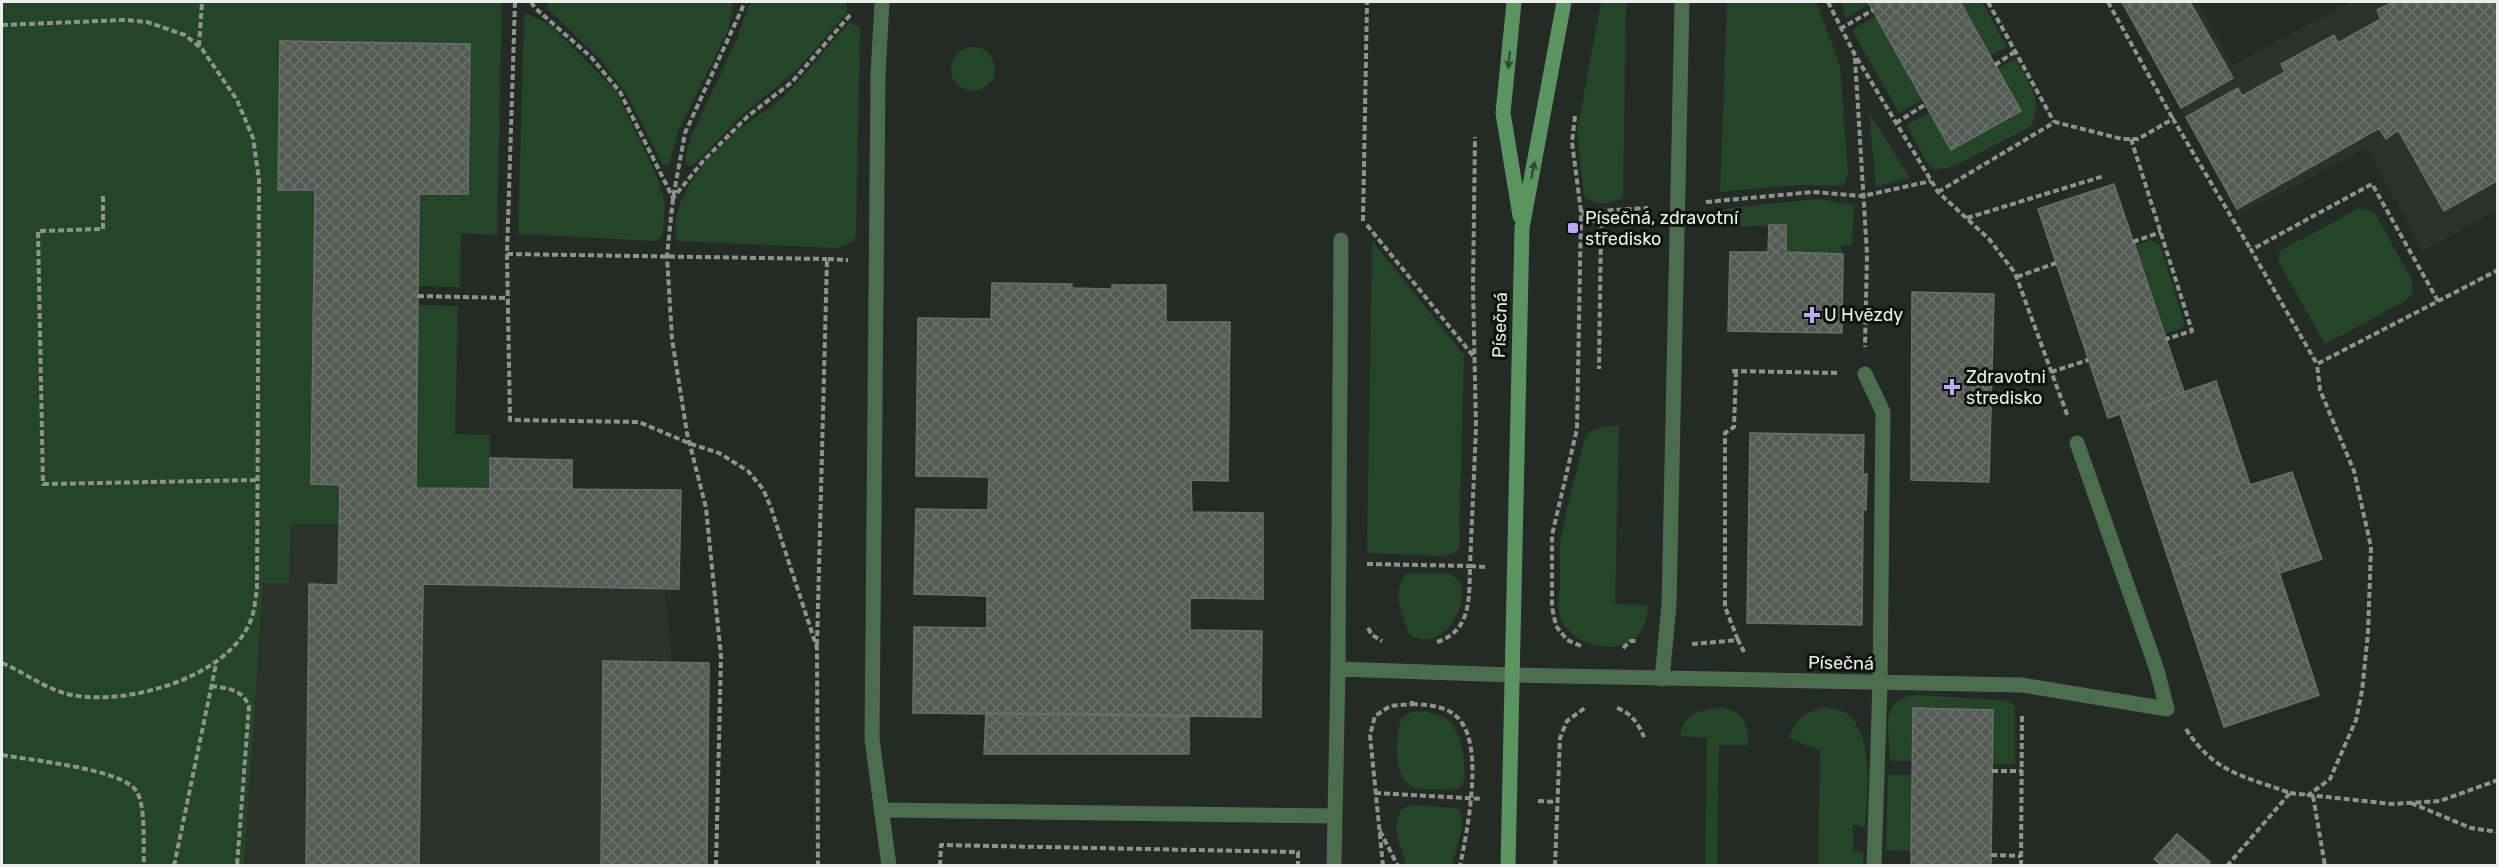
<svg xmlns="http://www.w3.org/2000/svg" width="2499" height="867" font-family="Rubik,sans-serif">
  <defs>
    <pattern id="building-cross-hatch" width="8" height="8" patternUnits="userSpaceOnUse" patternTransform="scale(1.5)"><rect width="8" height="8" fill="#535954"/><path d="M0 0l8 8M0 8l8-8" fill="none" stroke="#6c716d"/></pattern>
  </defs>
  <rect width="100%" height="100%" fill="#242a25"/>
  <path fill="#293329" d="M 2,2 L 470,44 L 468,194 L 418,286 L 416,488 L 490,488 L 490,458 L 572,460 L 572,489 L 681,490 L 679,589 L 665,590 L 672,662 L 709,663 L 707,865 L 2,866 Z
    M 2122,2 L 2198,2 L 2232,65 L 2350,2 L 2497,2 L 2497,211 L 2422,251 L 2367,148 L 2239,215 Z"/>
  <path fill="#254529" d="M 2,2 L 502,2 L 497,235 L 461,233 L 460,287 L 418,286 L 419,194 L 468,193 L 470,45 L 280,41 L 278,190 L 315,190 L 311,484 L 340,485 L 339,524 L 291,524 L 289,583 L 263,583 L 244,865 L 2,866 Z
    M 548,2 L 729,2 L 733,4 L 728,31 L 678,132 L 669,165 L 663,165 L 627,95 L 600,59 L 547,8 Z
    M 753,2 L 845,2 L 847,8 L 846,14 L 798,69 L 743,114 L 697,162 L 690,166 L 686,165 L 685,157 L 691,137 L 738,36 L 748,6 Z
    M 1601,2 L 1626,2 L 1623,199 C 1606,203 1598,208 1584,196 L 1577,132 Z
    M 1727,2 L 1816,2 L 1840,66 L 1848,173 L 1846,182 L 1842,186 L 1798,185 L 1720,192 Z
    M 1841,2 L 1868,2 L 1869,4 L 1846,18 Z
    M 1960,2 L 1982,2 L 2007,47 L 1990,56 Z
    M 524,13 L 549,24 L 616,91 L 655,172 L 665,202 L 663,233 L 657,241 L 518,234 Z
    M 1876,16 L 1923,99 L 1899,113 L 1852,30 Z
    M 850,22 L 860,28 L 856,233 L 854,241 L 839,248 L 677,241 C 667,201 708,157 735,133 C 750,120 768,110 783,97 C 807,74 827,46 850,22 Z
    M951 69a22 22 0 1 1 44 0a22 22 0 1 1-44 0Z
    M 2015,59 C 2029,83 2045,101 2030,127 L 1953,167 L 1935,170 L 1927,163 L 1907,125 L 1930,112 L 1951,150 L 2020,112 L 1997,69 Z
    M 1869,112 L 1910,178 L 1876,187 Z
    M 1820,199 L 1854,205 L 1852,245 L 1840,246 L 1843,254 L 1786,252 L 1786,225 L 1723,227 L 1719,220 L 1719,211 L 1736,207 Z
    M 2359,208 L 2375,213 L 2412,280 L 2412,294 L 2405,301 L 2325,344 L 2278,261 L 2280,251 Z
    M 2151,240 L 2160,245 L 2185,324 L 2182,328 L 2164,334 L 2134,246 Z
    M 1372,241 L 1464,355 L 1459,548 L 1455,553 L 1441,556 L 1367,553 Z
    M 418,305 L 458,306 L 455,434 L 490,435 L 490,489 L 416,488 Z
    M 1604,426 L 1619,426 L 1615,604 L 1648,605 C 1647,618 1644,633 1631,641 C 1610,655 1568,642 1560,617 C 1557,607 1559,595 1560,585 C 1560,570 1559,553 1561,538 C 1566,507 1576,475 1583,444 L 1589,432 Z
    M 1407,573 L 1450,573 L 1460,582 C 1470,610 1440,653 1410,635 C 1402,618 1390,589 1407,573 Z
    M 1918,695 L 2010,701 L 2015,706 L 2015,764 L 1992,764 L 1992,710 L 1913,708 L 1912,761 L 1890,761 C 1890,730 1877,698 1918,695 Z
    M 1825,707 C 1830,708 1838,709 1843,711 C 1876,730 1867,795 1865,827 L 1853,825 L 1853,852 L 1864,853 L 1863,865 L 1818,865 L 1820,750 L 1788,738 C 1799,716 1801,714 1825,707 Z
    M 1724,708 C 1745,713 1748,725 1748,745 L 1719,745 L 1717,865 L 1705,865 L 1707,738 L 1680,736 C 1685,711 1700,709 1724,708 Z
    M 1411,712 C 1450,708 1463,731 1464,766 C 1465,774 1466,782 1460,788 C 1452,789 1419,791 1412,787 C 1392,774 1396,739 1401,719 Z
    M 1888,775 L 1912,775 L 1911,851 L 1886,850 Z
    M 1409,805 L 1454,808 L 1459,809 C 1468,822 1455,850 1452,865 L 1407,865 C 1400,849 1387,813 1409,805 Z"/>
  <path fill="url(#building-cross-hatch)" stroke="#696f69" stroke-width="1.5" d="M 1868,2 L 1960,2 L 2021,111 L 1951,150 Z
    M 2122,2 L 2190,2 L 2233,78 L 2181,108 Z
    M 2393,2 L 2498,2 L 2498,180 L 2444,211 L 2398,130 L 2386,139 L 2379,128 L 2237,209 L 2186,117 L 2238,88 L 2242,96 L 2285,72 L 2281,64 L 2334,35 L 2338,43 L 2381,19 L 2377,10 Z
    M 280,41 L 470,44 L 468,194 L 419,194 L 416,488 L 681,490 L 679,589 L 423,584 L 419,866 L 306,866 L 309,584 L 338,585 L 340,485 L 311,484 L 315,190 L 278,190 Z
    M 2114,184 L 2184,392 L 2108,418 L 2038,209 Z
    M 1769,225 L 1786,225 L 1786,252 L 1843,254 L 1842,333 L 1728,331 L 1730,252 L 1768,252 Z
    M 992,283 L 1072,284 L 1072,288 L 1112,289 L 1112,285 L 1166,285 L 1166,322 L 1230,322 L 1228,481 L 1191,480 L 1192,512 L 1263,513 L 1263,599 L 1190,598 L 1190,630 L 1262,631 L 1261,717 L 913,713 L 914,627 L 987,628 L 987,596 L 914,594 L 916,509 L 988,510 L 989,477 L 916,476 L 918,318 L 991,319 Z
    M 1912,292 L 1994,294 L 1989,482 L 1911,480 Z
    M 2216,381 L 2250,485 L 2292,472 L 2322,559 L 2280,573 L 2268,538 L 2172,570 L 2120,414 Z
    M 1750,433 L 1864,435 L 1863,474 L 1867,474 L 1866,510 L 1863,510 L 1862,625 L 1747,623 Z
    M 490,458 L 572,460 L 572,489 L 490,489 Z
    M 2268,538 L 2319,695 L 2224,727 L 2172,570 Z
    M 603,661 L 709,663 L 707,866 L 601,866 Z
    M 1913,708 L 1993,710 L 1991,866 L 1911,866 Z
    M 986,713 L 1189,715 L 1189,754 L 984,754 Z
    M 2177,834 L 2210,862 L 2208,866 L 2162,866 L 2154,859 Z"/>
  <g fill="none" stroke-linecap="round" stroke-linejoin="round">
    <path stroke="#8e938e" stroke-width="4" stroke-dasharray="6 3" stroke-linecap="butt" d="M 515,2 L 507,254 L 510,420 L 639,422 L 691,444 L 719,453 L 748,471 L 763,489 L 771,508 L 817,648 L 818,866
      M 531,2 L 535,8 L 591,57 L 620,92 L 673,198 L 704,160 L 748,116 L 792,82 L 851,14
      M 1828,2 L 1855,55 L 1938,192 L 1989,239 L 2015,273 L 2068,417
      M 1988,2 L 2054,122
      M 2108,2 L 2173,119
      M 2,25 L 124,20 L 147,22 L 185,35 L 202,49 L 237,100 L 253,138 L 259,180 L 257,590 C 255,598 255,608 252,617 C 232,677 128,706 72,695 C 46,690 26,673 2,663
      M 1840,29 L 1873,10
      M 199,46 L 202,2
      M 1855,58 L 1867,254 L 1865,347
      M 1995,65 L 2016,51
      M 1575,116 L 1572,142 L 1581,212 L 1601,226 L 1599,369
      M 1896,123 L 1926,104
      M 2131,139 L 2192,331 L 2166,339
      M 1938,192 L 2055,122 L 2122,139 L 2138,139 L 2173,119 L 2251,250
      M 103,196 L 103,229 L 38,231 L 43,484 L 257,480
      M 1706,202 L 1813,192 L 1863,196 L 1931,181
      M 1967,218 L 2104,176
      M 1363,221 L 1367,2
      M 1367,225 L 1474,357
      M 2133,242 L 2161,232
      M 507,254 L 827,259
      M 2017,277 L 2056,263
      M 418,296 L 508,298
      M 2438,301 L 2372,184 L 2251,250 L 2317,364 L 2498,270
      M 1732,371 L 1839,373
      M 1736,371 L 1734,427 L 1725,433 L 1725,607 L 1738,640
      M 2051,372 L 2088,360
      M 1367,564 L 1470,566 L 1476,428 L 1473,287 L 1475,137
      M 1368,628 L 1372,635 L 1382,641
      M 1437,642 C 1472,631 1469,597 1470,566 L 1485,567
      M 1692,644 L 1738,640 L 1744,652
      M 817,645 L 827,259 L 848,260
      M 1581,646 L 1567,640 L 1556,626 L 1552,607 L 1552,535 L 1577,429 L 1581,212 L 1648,208
      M 1623,648 L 1631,641 L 1637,641
      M 211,686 C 227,688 242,689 249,706 L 237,866
      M 1412,704 C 1430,705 1451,706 1462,723 C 1483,753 1467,832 1460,866
      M 1617,708 C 1631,713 1638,723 1644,737
      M 2186,729 C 2214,773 2244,776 2290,793 L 2227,866
      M 2,755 C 29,760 125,769 137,792 C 146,808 143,846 144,866
      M 1992,771 L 2022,771
      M 1375,793 L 1483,799
      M 2290,793 L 2392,804 L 2440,801 L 2498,780
      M 2307,796 L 2330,779 L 2356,720 L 2362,691 L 2368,633 L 2371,547 L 2354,471 L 2320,390 L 2317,364
      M 2313,796 L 2325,866
      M 1538,801 L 1556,802
      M 2411,803 L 2471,828 L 2498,832
      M 1380,831 L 1398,866
      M 1991,855 L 2021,856
      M 174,866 L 216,664
      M 716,866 L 721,656 L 706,508 L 687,433 L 672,339 L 667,256 L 673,198 L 685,133 L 745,2
      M 940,866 L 941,845 L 1298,852 L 1298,866
      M 1383,866 L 1370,735 L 1375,716 L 1390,706 L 1412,704 L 1412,701
      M 1555,866 L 1560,738 L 1567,721 L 1586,707
      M 2021,866 L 2022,713"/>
    <path stroke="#4b6d4e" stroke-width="15" d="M 1865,374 L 1883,412 L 1880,683 L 1874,866
      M 1338,669 L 1341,240
      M 1662,679 L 1669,605 L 1682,2
      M 881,810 L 1335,816
      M 1334,866 L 1338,669 L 1513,675"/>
    <path stroke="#4b6d4e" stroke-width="15" d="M 882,2 L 878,74 L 872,739 L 889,866
      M 1513,675 L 2022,685 L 2167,709 L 2157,670 L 2077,443"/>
    <path stroke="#5c9362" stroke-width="15" d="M 1514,2 L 1503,113 L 1520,216
      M 1508,866 L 1522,228 L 1564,2"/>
  </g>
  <defs><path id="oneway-solid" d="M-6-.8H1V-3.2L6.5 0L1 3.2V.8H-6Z" transform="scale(1.5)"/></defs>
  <g fill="#324c34">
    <use href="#oneway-solid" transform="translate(1509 60) rotate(96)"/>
    <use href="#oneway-solid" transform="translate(1533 170) rotate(-79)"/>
  </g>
  <g fill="#bea9f4" stroke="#0f120f" stroke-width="2">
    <rect x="1567" y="222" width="12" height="12" rx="3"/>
    <path d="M1809 306h6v6h6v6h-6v6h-6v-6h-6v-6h6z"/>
    <path d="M1949 378h6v6h6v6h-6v6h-6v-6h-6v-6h6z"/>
  </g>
  <g text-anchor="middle" stroke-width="6" stroke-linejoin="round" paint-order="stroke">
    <g font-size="18" fill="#ebefeb" stroke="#0f120f" text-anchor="start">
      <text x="1585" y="224">Písečná, zdravotní<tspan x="1585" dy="21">středisko</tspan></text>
      <text x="1824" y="321">U Hvězdy</text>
      <text x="1966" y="383">Zdravotni<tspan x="1966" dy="21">stredisko</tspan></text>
    </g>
    <g font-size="18" fill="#ebefeb" stroke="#0f120f">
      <text transform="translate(1500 325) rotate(-88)" y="6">Písečná</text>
      <text transform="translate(1841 663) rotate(1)" y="6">Písečná</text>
    </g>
  </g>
  <rect width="2499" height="867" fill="none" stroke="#ebefeb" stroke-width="6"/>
</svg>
